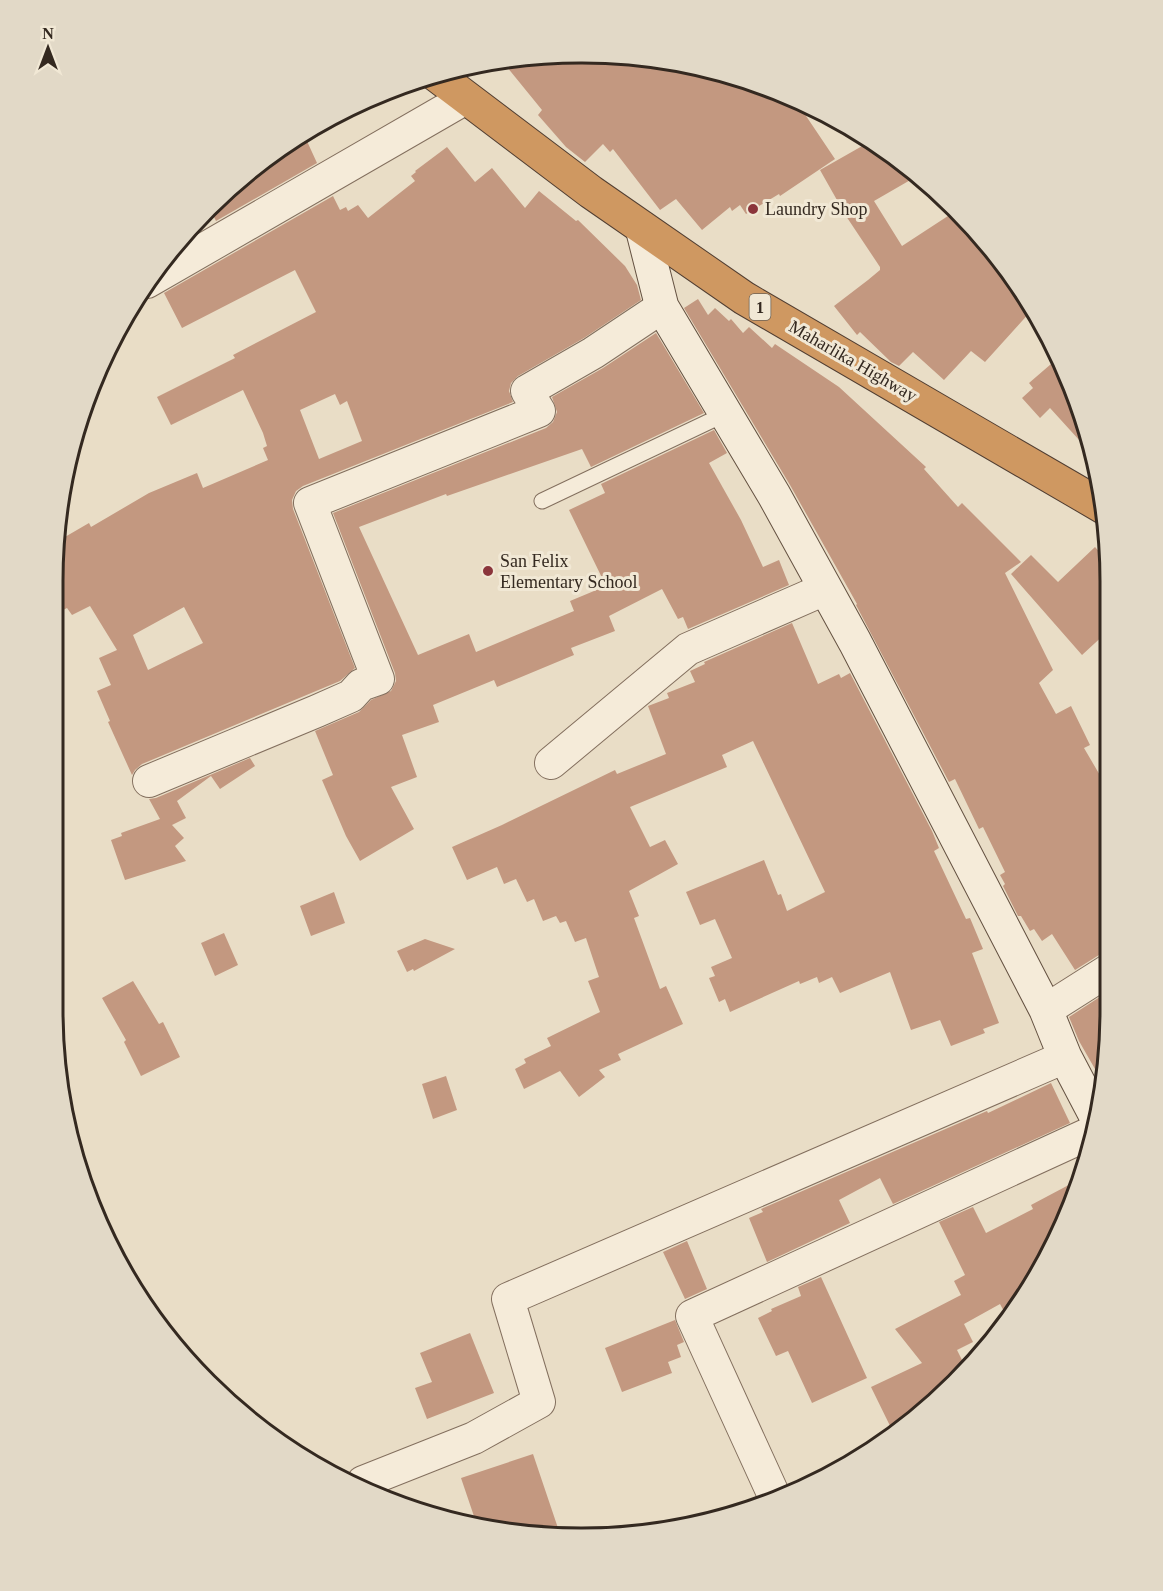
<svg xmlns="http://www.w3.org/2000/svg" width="1163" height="1591" font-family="'Times New Roman',serif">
  <rect width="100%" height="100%" fill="#e9ddc6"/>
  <path fill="#c39880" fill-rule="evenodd" d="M 547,54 L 650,57 L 751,80 L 796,101 L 835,159 L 780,196 L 779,194 L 746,214 L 740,205 L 732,211 L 730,207 L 702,230 L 676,199 L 660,210 L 613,149 L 610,152 L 603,144 L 585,162 L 566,147 L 538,115 L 542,110 L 502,61 Z
    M 306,139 L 317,163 L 216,221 L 212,213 L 259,162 L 277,151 Z
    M 871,141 L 919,175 L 874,201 L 902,246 L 951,214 L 958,214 L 1001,259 L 1031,311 L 985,362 L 971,351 L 944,380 L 913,352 L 899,366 L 891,362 L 860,332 L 857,335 L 834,306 L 868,280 L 880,270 L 880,267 L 846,216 L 820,170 Z
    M 447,147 L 475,182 L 492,168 L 525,208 L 539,191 L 576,221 L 578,220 L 625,266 L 637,285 L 641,300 L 584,338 L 518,376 L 511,383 L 509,391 L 513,402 L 303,486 L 296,491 L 292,500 L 293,509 L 355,668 L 340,681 L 142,764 L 135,770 L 132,775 L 108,722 L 110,721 L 97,691 L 111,685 L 99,658 L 117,650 L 90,606 L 72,615 L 67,608 L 55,614 L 52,608 L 52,581 L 58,541 L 89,523 L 91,527 L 149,493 L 197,473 L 203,488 L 268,460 L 263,448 L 267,446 L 263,433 L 243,390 L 171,425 L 157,397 L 235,358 L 233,355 L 316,312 L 295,270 L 182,328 L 164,293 L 333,196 L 340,210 L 346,207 L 348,211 L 358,205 L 368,218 L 415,181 L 411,176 L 416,172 L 415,171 ZM 335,394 L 340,405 L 347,401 L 362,441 L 319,459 L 300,410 ZM 184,607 L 203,643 L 148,670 L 133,635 Z
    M 698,299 L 708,315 L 715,308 L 729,321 L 731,319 L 743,333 L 749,327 L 772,348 L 775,344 L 839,387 L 926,467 L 924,469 L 958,507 L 962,503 L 1021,562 L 1005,573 L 1053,670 L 1039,683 L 1056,714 L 1071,706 L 1090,745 L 1084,748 L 1108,789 L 1109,952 L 1099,955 L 1075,970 L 1052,934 L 1042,941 L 1034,929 L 1030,931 L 1021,916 L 1018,916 L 1003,886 L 1005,884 L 1000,875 L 1005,872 L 983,827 L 979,829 L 955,779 L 949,782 L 856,605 L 857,604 L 790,485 L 684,308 Z
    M 656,333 L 704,413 L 591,467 L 582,449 L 447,496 L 446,494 L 359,527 L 418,655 L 469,634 L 476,652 L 574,611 L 570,601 L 606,586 L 569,510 L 605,493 L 601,484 L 714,430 L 727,453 L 709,463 L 741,520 L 763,567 L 779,560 L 789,585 L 688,629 L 683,617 L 678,619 L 662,589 L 609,616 L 615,631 L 571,648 L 574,655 L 497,687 L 494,680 L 433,705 L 439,722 L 402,735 L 417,777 L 391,787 L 414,829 L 360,861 L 346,836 L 322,780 L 333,775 L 315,731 L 359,712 L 371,700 L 391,691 L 396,681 L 395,673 L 333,513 L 546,428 L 553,422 L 557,412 L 552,397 L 603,368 Z
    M 1058,358 L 1070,379 L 1090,452 L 1050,408 L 1040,418 L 1022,398 L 1033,388 L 1029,383 Z
    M 1095,547 L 1106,559 L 1107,632 L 1082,655 L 1011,574 L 1031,555 L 1058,582 Z
    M 792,623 L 818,684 L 839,674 L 841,678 L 850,673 L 932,831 L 939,848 L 934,851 L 966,919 L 970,918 L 983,949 L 972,953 L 999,1023 L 983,1029 L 985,1033 L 951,1046 L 940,1020 L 911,1030 L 890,972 L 840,993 L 832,977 L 819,983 L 817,977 L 800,984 L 799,981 L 730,1012 L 725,999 L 719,1002 L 709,978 L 715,976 L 711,967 L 732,958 L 715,919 L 700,925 L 686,892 L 764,860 L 778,895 L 781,894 L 787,911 L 825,892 L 753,741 L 722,755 L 727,767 L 630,807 L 650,847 L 665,840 L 678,864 L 629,891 L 639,916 L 634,918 L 660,989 L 666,986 L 683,1024 L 618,1054 L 621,1060 L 599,1070 L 605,1077 L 579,1097 L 560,1071 L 524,1089 L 515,1069 L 526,1063 L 524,1059 L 551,1046 L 547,1038 L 600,1012 L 588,981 L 599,977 L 586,938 L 575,942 L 566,921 L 560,923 L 556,916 L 543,921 L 534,899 L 527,902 L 516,879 L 504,884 L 497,867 L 467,880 L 452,847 L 502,825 L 615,770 L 617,774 L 666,754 L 648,706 L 669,698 L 667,693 L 695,682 L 690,671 L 705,664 L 704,662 Z
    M 250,758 L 255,766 L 220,789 L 211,776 L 177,801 L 186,818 L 172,825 L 184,838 L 175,846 L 186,861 L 125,880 L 111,840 L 122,836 L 121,833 L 160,819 L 149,799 L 156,798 Z
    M 334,892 L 345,923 L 311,936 L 300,906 Z
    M 224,933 L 238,965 L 215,976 L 201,943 Z
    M 425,939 L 455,949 L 414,971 L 413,969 L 407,972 L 397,951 Z
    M 133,981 L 159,1024 L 163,1022 L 180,1057 L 141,1076 L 124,1042 L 126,1040 L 102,998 Z
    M 1109,991 L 1109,1044 L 1103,1083 L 1079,1041 L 1069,1017 Z
    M 446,1076 L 457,1110 L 433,1119 L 422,1084 Z
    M 1051,1083 L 1070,1123 L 893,1204 L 880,1178 L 839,1200 L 850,1223 L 767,1262 L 749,1218 L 763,1212 L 761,1209 L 987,1111 L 988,1113 Z
    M 1080,1179 L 1056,1244 L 1007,1317 L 1000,1304 L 964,1324 L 973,1342 L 957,1350 L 967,1370 L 904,1429 L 894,1434 L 871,1387 L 922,1363 L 895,1329 L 961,1295 L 954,1281 L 965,1275 L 939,1222 L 973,1207 L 986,1233 L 1033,1209 L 1031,1205 Z
    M 687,1241 L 707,1289 L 685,1299 L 663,1252 Z
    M 821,1277 L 867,1378 L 812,1403 L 788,1351 L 776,1356 L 758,1318 L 772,1311 L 771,1309 L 801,1296 L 798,1287 Z
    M 675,1320 L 684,1342 L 677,1345 L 681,1357 L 668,1362 L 672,1373 L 622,1392 L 605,1348 Z
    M 470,1333 L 494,1393 L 427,1419 L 415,1388 L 432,1382 L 420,1353 Z
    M 533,1454 L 559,1531 L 478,1528 L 461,1478 Z"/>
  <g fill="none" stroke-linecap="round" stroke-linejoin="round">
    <defs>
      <path id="lane" d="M 542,501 L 725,414"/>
      <path id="street" d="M 147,282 L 466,98
        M 551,763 L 688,649 L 825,589
        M 149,781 L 317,711 L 351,696 L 361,685 L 378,679 L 310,503 L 539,411 L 527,391 L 593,353 L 662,307
        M 1046,1010 L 1109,970
        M 363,1482 L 474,1438 L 539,1402 L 508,1299 L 1065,1057
        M 776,1500 L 692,1316 L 1095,1131"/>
      <path id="secondary" d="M 642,228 L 662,307 L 774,495 L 855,642 L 1046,1010 L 1065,1057 L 1097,1118"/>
      <path id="highway" d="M 435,74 L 591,192 L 744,298 L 1105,508"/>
    </defs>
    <use href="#lane" stroke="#836f5e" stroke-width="17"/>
    <use href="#street" stroke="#836f5e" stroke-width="34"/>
    <use href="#secondary" stroke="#645141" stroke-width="35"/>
    <use href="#highway" stroke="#513e32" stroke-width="35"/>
    <use href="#lane" stroke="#f5ebd9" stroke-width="15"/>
    <use href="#street" stroke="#f5ebd9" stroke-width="32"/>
    <use href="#secondary" stroke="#f5ebd9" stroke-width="33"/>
    <use href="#highway" stroke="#cf9861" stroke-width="33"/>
  </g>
  <g fill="#8b353b" stroke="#f1e8d5" stroke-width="2">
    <circle cx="753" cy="209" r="6"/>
    <circle cx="488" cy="571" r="6"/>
  </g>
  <g text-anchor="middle" stroke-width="6" stroke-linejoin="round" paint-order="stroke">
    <rect fill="#f1e8d5" stroke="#6d6256" stroke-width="1.5" x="749.5" y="294" width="21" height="26" rx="4.5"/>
    <g font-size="16" font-weight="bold" fill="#342920">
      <text x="760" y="313">1</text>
    </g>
    <g font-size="18" fill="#342920" stroke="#f1e8d5" text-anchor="start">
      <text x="765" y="215">Laundry Shop</text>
      <text x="500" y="567">San Felix<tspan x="500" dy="21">Elementary School</tspan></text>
    </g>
    <g font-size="18" fill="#342920" stroke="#f1e8d5">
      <text transform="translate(853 361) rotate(30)" y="6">Maharlika Highway</text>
    </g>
  </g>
  <path d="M0 0H1163V1591H0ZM581 63H582A518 518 0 0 1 1100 581V1010A518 518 0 0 1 582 1528H581A518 518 0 0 1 63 1010V581A518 518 0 0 1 581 63Z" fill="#e2d9c7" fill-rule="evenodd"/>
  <path fill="none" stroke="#342920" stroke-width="3" d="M581 63H582A518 518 0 0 1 1100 581V1010A518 518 0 0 1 582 1528H581A518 518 0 0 1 63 1010V581A518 518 0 0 1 581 63Z"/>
  <g transform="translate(48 48)" stroke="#f1e8d5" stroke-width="4.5" paint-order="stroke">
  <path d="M0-4.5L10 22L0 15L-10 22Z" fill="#342920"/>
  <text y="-9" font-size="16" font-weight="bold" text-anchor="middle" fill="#342920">N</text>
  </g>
</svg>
